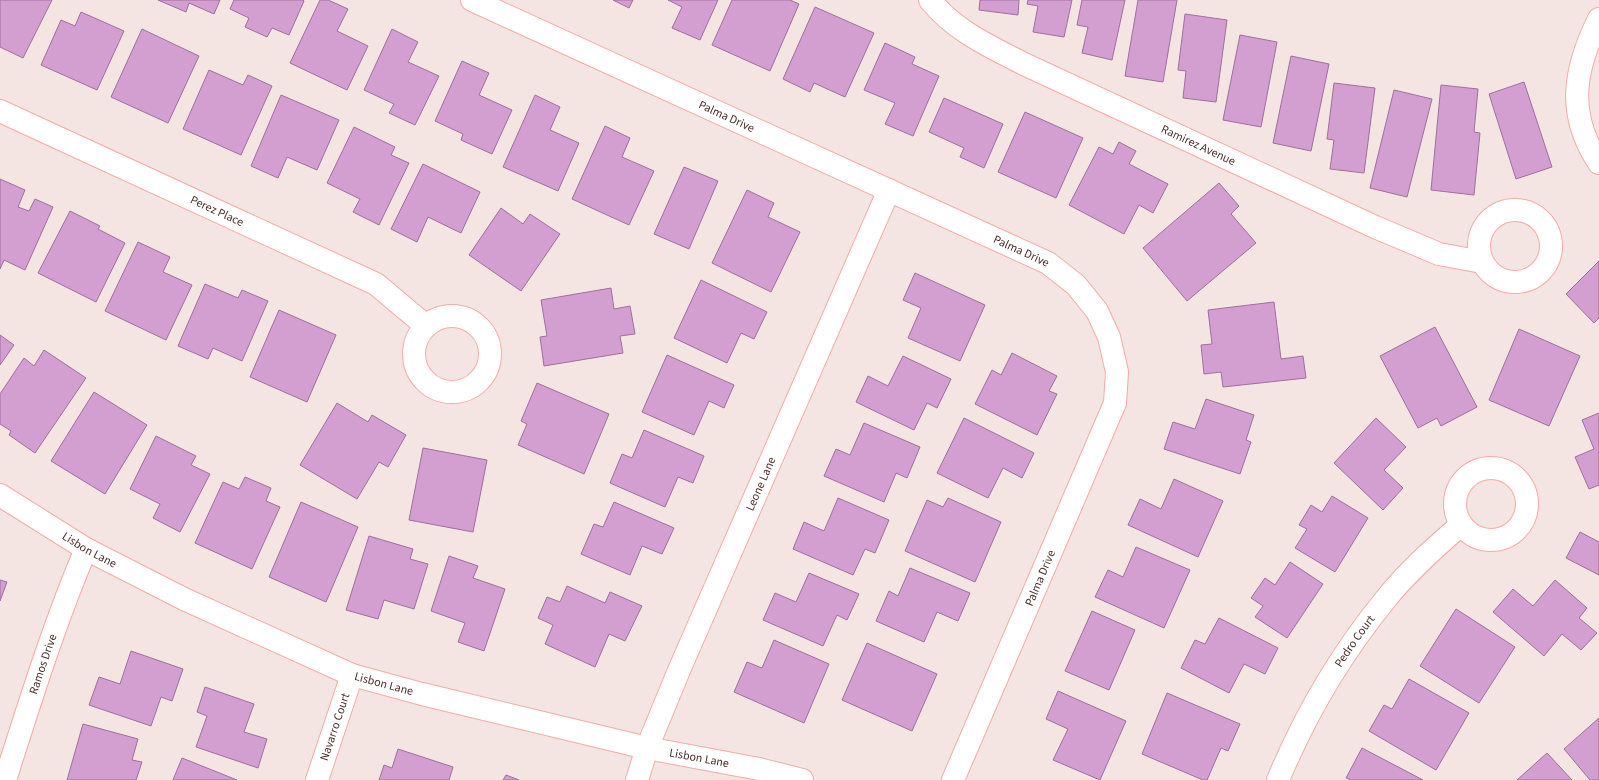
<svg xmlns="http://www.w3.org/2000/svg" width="1599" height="780" font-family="'Source Sans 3',sans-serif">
  <rect width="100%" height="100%" fill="#f4e4e2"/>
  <path fill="#d29fd0" stroke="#9f6f9e" d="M 0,0 L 52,0 L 23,58 L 0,47 Z
    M 158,0 L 220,0 L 214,14 L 189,3 L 186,12 Z
    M 234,0 L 303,0 L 304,1 L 289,35 L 272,28 L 267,37 L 245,27 L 249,18 L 230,9 Z
    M 320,0 L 328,0 L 348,9 L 337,31 L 368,46 L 347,90 L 290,63 Z
    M 613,0 L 633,0 L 629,8 Z
    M 668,0 L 718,0 L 700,40 L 672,28 L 682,7 Z
    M 732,0 L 790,0 L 799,4 L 770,71 L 712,45 Z
    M 980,0 L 1019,0 L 1018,15 L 979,10 Z
    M 1028,0 L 1072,0 L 1064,37 L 1033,32 L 1038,6 L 1027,4 Z
    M 1082,0 L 1125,0 L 1112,60 L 1082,53 L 1088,27 L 1077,25 Z
    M 1138,0 L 1177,0 L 1163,82 L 1125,76 Z
    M 815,7 L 874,33 L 845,97 L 814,83 L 810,92 L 783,79 Z
    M 81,12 L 124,31 L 97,90 L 41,65 L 61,20 L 75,26 Z
    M 1185,14 L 1227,20 L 1216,102 L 1183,98 L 1186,71 L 1178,70 Z
    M 142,29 L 199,56 L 168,123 L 111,97 Z
    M 392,29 L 418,42 L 408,62 L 439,76 L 415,125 L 389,113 L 394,104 L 364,90 Z
    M 1240,35 L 1277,42 L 1261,127 L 1223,120 Z
    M 885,43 L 915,57 L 912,64 L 939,76 L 913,136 L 885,124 L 895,103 L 864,90 Z
    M 1291,56 L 1329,64 L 1311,151 L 1273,143 Z
    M 462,61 L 489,73 L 479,95 L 512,110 L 492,154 L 461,140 L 463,134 L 435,121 Z
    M 209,70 L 243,85 L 248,75 L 272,86 L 241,155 L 183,129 Z
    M 1524,82 L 1552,167 L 1516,179 L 1489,94 Z
    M 1334,83 L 1375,88 L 1364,173 L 1330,169 L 1334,140 L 1327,139 Z
    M 1441,85 L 1478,89 L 1474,132 L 1480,133 L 1474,195 L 1431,190 Z
    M 1394,90 L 1432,99 L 1407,197 L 1370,188 Z
    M 281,95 L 339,120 L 317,170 L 287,157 L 278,178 L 251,166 Z
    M 535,95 L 560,107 L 550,130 L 579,143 L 558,191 L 503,167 Z
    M 944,98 L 1003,124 L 984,168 L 960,157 L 964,148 L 929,132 Z
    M 1025,112 L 1083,138 L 1056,198 L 998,172 Z
    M 605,126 L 630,138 L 622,157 L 654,171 L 629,225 L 572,199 Z
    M 354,127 L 395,147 L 391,155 L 409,163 L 379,225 L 353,212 L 360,199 L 327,183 Z
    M 1119,142 L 1136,151 L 1129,164 L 1168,184 L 1153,213 L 1139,205 L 1124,234 L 1069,205 L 1099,147 L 1113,154 Z
    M 423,164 L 480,192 L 461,233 L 428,217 L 417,242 L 391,229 Z
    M 684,167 L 718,181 L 689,249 L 654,234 Z
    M 0,179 L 25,190 L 18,207 L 29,211 L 35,199 L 53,207 L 25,270 L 4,260 L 0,269 Z
    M 1219,183 L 1239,206 L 1231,214 L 1256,243 L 1187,301 L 1143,248 Z
    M 747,190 L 774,203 L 768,217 L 800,232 L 771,292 L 712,263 Z
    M 501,208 L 523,224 L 530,214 L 560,234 L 521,291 L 469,255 Z
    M 70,211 L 100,226 L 98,229 L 125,243 L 96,302 L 38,273 Z
    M 138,242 L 170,257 L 163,272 L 192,285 L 166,340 L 105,311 Z
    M 1599,261 L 1599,318 L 1594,323 L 1566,294 Z
    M 915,273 L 985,305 L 960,361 L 908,338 L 921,308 L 903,300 Z
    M 701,280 L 767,312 L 754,339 L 741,333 L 727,363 L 674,338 Z
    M 205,284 L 238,298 L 242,290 L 268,301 L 242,361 L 213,348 L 208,359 L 178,346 Z
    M 611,288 L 614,309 L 630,306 L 635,334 L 620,336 L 623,353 L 544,366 L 540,337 L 547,336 L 541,300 Z
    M 1274,302 L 1281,359 L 1303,356 L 1306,378 L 1223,387 L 1221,372 L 1204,374 L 1201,345 L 1212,344 L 1208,310 Z
    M 279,310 L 336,335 L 307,402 L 250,377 Z
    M 1435,327 L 1477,407 L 1441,426 L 1437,418 L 1418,428 L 1380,356 Z
    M 1519,329 L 1580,356 L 1549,426 L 1489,400 Z
    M 0,335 L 14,345 L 0,365 Z
    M 44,350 L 86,378 L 35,453 L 9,435 L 11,431 L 0,424 L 0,394 L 24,358 L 34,366 Z
    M 1012,353 L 1057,376 L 1049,391 L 1057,394 L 1037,435 L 975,404 L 992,370 L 1001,375 Z
    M 667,355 L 734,385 L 724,408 L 709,401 L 694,435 L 642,412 Z
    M 903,356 L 951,379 L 937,408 L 927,403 L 914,430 L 856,402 L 868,376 L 888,386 Z
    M 537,383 L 609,414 L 584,474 L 518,445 L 527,424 L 521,421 Z
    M 94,392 L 147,425 L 105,494 L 51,461 Z
    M 1206,399 L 1254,415 L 1246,440 L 1251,442 L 1240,474 L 1164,449 L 1173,422 L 1195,429 Z
    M 337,403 L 368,422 L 372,415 L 406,435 L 388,467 L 379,462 L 357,499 L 300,465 Z
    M 1599,413 L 1599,485 L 1589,489 L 1575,457 L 1594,449 L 1582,420 Z
    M 964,418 L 1034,453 L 1022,478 L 1003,468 L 988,498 L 937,473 Z
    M 1376,418 L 1406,447 L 1384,470 L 1403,488 L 1383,510 L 1334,463 Z
    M 864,423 L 920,447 L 907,478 L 896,473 L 884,502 L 824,476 L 836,449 L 850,455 Z
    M 644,430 L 704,456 L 693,483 L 678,477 L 665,507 L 610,483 L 622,454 L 632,458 Z
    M 156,436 L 196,456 L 191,465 L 210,474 L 180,532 L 153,518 L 160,504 L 130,489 Z
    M 423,448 L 487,460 L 473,532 L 409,520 Z
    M 245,477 L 271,488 L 266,501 L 280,507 L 252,569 L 195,543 L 223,482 L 239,489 Z
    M 1174,479 L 1223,501 L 1198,557 L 1128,525 L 1140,499 L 1161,509 Z
    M 1332,496 L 1368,518 L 1335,572 L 1295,548 L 1307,529 L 1299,525 L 1311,505 L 1322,512 Z
    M 838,498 L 889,520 L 875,553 L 865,549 L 853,575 L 793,549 L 804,522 L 824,531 Z
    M 948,498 L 1001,522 L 975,582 L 905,551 L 927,500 L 943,507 Z
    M 301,502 L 358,527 L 326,602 L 269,577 Z
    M 614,502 L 674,528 L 662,554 L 642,546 L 630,575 L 581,554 L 594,524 L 603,527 Z
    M 1580,532 L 1599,542 L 1599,575 L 1566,558 Z
    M 369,536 L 413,549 L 410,559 L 428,564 L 414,609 L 384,600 L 378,619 L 346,610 Z
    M 1136,547 L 1190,570 L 1164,628 L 1095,597 L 1108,570 L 1123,577 Z
    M 449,556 L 478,566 L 473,578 L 505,589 L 484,651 L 458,642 L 465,623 L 431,611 Z
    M 1290,562 L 1323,584 L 1287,638 L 1255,617 L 1263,606 L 1251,598 L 1265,578 L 1275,585 Z
    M 910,568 L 970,593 L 958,621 L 937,612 L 924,642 L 876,621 L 889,591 L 898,596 Z
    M 809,573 L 859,594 L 847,620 L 837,615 L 823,646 L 763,620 L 775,593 L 796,602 Z
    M 0,580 L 7,582 L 0,601 Z
    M 1555,580 L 1587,608 L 1579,618 L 1597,633 L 1581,650 L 1562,634 L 1544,656 L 1493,612 L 1513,589 L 1533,606 Z
    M 567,586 L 605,603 L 610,592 L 642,606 L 625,641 L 609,634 L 595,667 L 545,644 L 553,625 L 538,618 L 547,597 L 560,602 Z
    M 1456,609 L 1515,647 L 1479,703 L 1420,666 Z
    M 1092,611 L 1135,630 L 1109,690 L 1065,671 Z
    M 1219,618 L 1278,648 L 1265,674 L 1244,664 L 1229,693 L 1181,668 L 1195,640 L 1205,644 Z
    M 774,640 L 829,664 L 804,723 L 734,692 L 747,662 L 762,668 Z
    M 867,643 L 937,674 L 912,731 L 842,700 Z
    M 131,651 L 183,669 L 172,701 L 161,697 L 151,726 L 89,705 L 99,677 L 120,684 Z
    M 1409,679 L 1469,713 L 1436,770 L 1369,731 L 1384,705 L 1392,709 Z
    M 205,687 L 254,704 L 244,732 L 267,739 L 258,768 L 196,747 L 207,716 L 197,712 Z
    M 1058,691 L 1126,721 L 1100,780 L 1053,760 L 1068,729 L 1046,719 Z
    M 1167,693 L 1240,724 L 1228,751 L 1221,748 L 1207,780 L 1203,780 L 1142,754 Z
    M 1599,718 L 1599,780 L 1590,780 L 1564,749 Z
    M 83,724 L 138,739 L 132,760 L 142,762 L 136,780 L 67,780 Z
    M 1362,748 L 1423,780 L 1351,780 L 1346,778 Z
    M 398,749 L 453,767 L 449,780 L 379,780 L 384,765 L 392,768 Z
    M 1547,753 L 1572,780 L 1517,780 Z
    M 182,758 L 237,780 L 173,780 Z
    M 506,775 L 519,780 L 503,780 Z"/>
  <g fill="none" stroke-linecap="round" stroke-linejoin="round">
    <defs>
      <g id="minor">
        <path id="s1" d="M 472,0 L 1048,263 L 1076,285 L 1097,311 L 1109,337 L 1117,372 L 1115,403 L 953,780"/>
        <path id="s2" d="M 930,0 C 955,31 989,46 1024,64 L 1375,227 L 1439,254 L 1482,262"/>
        <path d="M 1599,19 C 1574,69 1566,114 1599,163"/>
        <path id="s3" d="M 0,111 L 376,284 L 426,326"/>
        <circle cx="1515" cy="246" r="36"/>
        <circle cx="452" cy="354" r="38"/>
        <circle cx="1491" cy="504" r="36"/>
        <path id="s4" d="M 0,495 L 86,549 L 184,599 L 352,675 L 422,694 L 647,748 L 759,769 L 802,780"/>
        <path id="s5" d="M 5,780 C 30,702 54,624 86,549"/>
        <path id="s6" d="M 317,780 L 352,675"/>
        <path id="s7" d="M 637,780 L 647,748 L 680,668 L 889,190"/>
        <path id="s8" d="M 1278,780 C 1305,715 1341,654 1385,600 C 1407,572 1434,548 1461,525"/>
      </g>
    </defs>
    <use href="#minor" stroke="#f6aba2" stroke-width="24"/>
    <use href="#minor" stroke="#fff" stroke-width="22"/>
  </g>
  <g text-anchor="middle" stroke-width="3" stroke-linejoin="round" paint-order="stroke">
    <g font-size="12" fill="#4c2e2a" stroke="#fff">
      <text dy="4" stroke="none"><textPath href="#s1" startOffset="280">Palma Drive</textPath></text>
      <text dy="4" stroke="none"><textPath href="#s2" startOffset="307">Ramirez Avenue</textPath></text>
      <text dy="4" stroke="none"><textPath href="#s3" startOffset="239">Perez Place</textPath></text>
      <text dy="4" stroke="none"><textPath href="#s1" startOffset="604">Palma Drive</textPath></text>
      <text dy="4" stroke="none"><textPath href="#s7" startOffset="321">Leone Lane</textPath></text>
      <text dy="4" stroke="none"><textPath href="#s4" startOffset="105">Lisbon Lane</textPath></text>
      <text transform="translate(1040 578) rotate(-67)" y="4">Palma Drive</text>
      <text dy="4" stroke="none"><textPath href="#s8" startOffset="159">Pedro Court</textPath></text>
      <text dy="4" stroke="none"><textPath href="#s5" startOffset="122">Ramos Drive</textPath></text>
      <text dy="4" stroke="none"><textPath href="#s4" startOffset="429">Lisbon Lane</textPath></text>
      <text dy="4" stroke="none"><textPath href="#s6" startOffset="56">Navarro Court</textPath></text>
      <text dy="4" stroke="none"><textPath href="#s4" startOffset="753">Lisbon Lane</textPath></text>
    </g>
  </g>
</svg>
